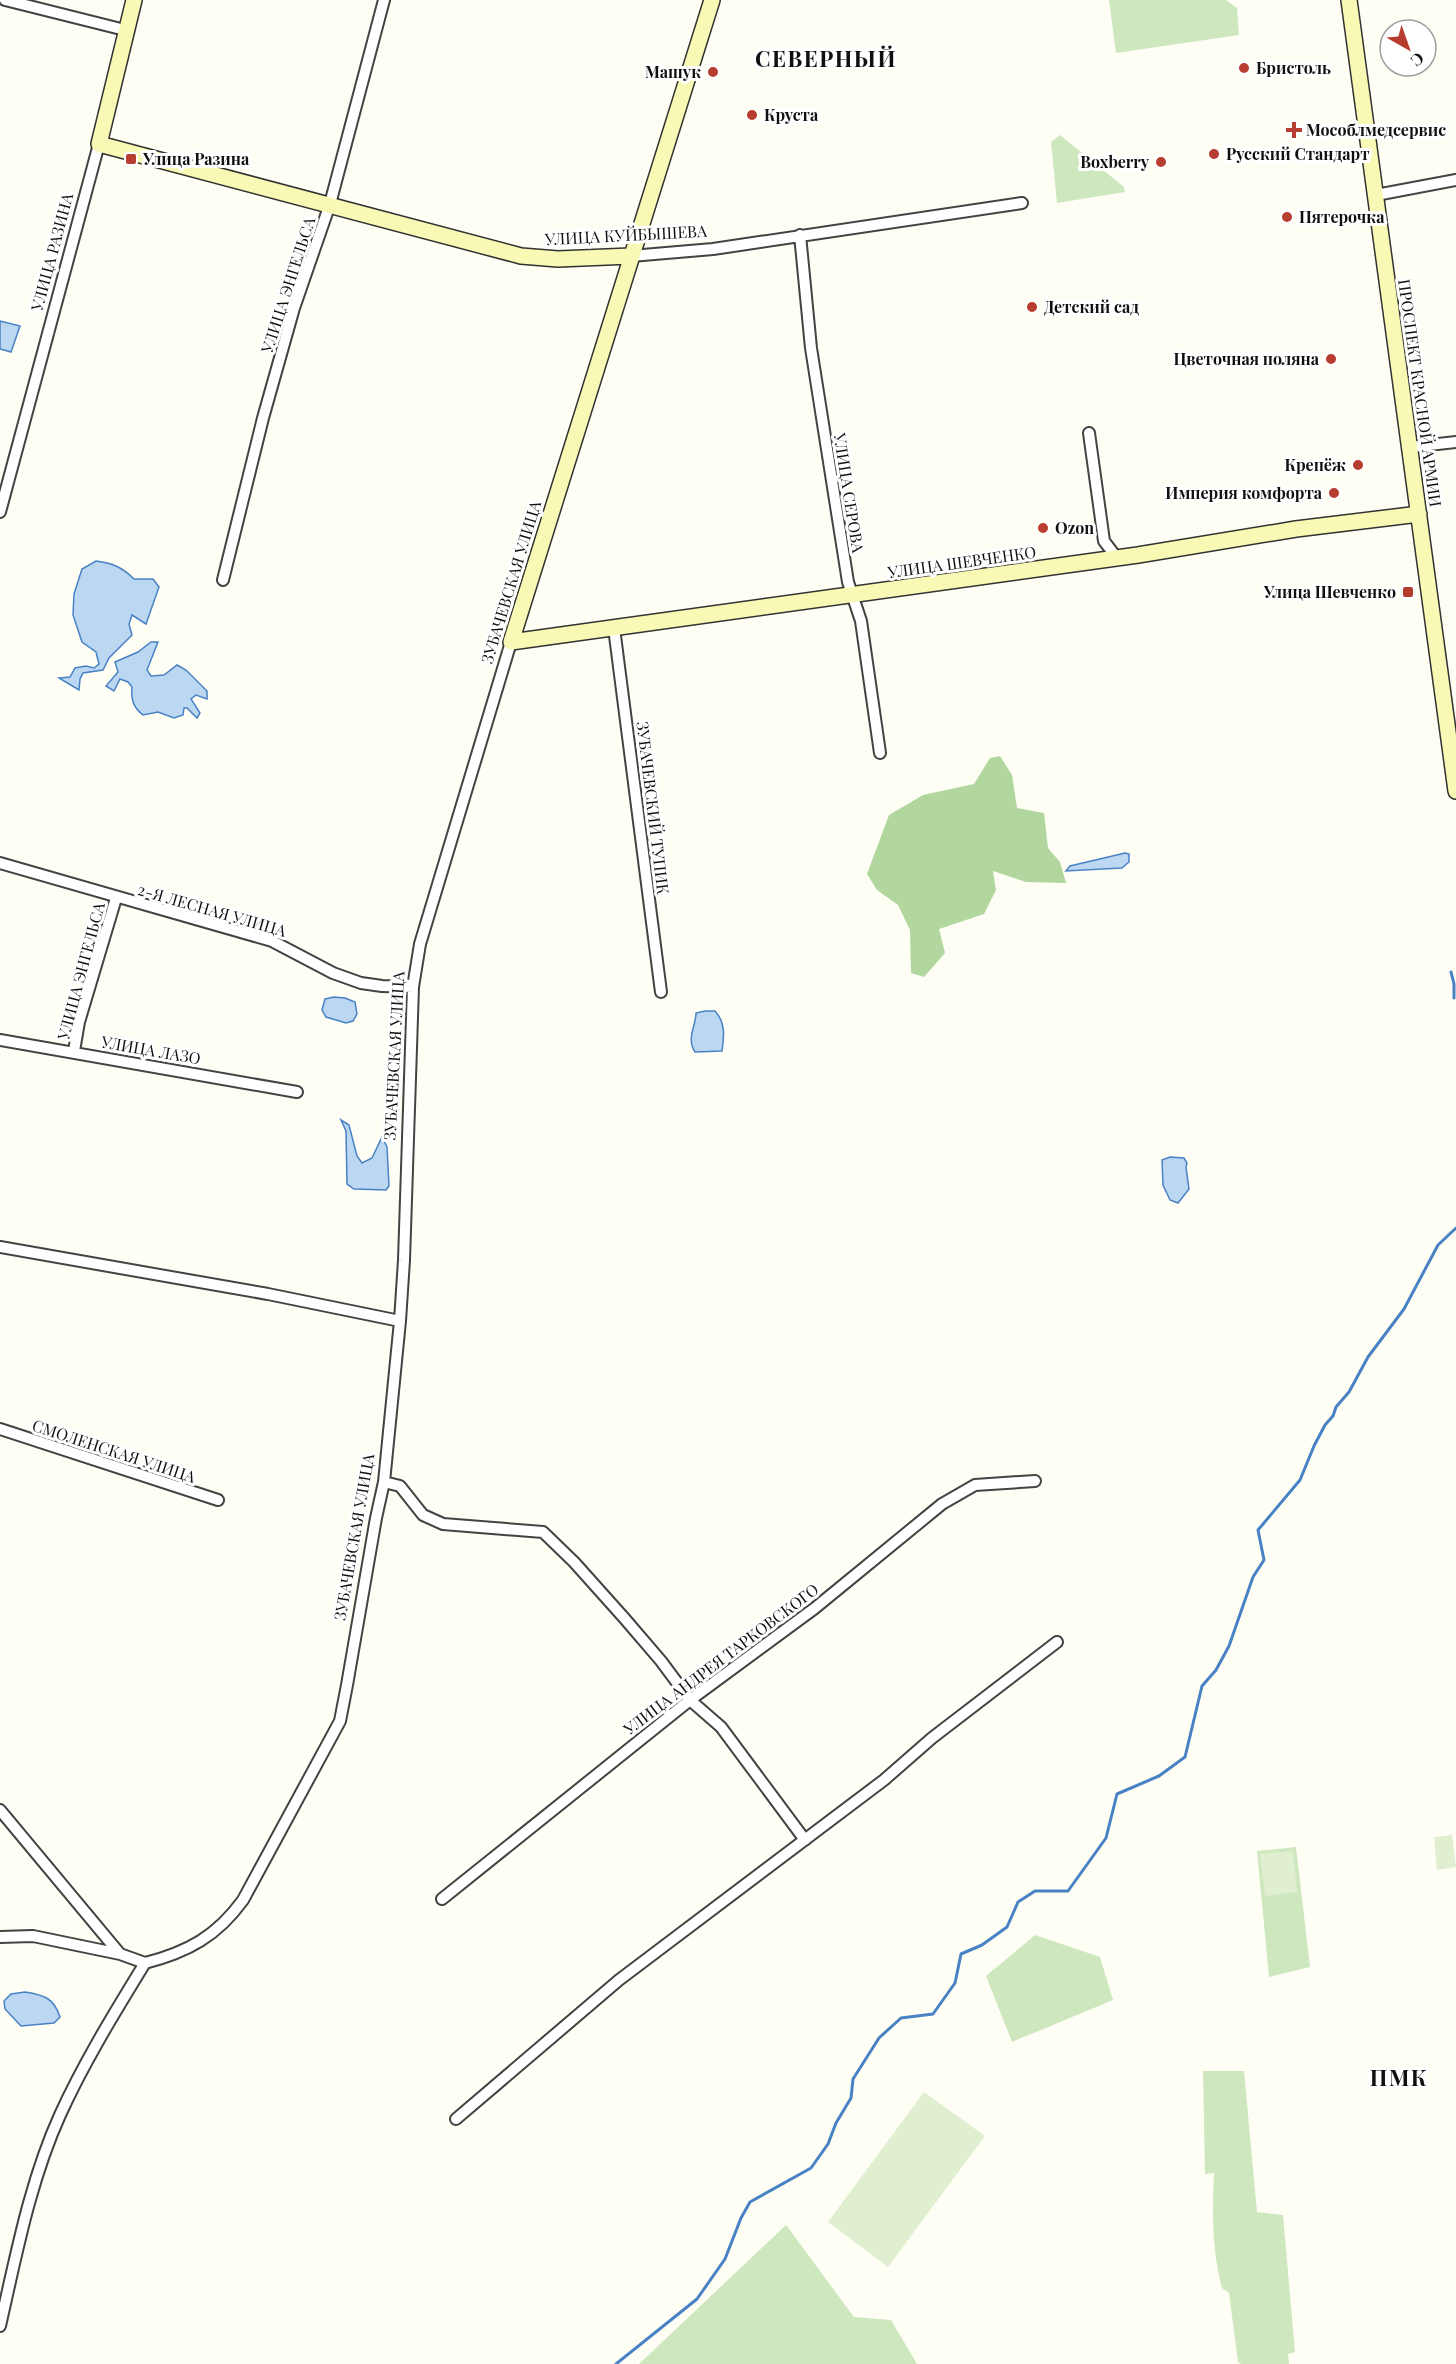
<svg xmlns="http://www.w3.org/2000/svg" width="1456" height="2364" font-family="'Playfair Display',serif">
  <rect width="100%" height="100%" fill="#fefef4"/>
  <path fill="#cee7bf" d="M 1109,0 L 1226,0 L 1237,8 L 1239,35 L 1116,53 Z
    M 1060,135 L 1124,187 L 1125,192 L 1057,203 L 1051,142 Z
    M 1296,1847 L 1310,1967 L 1269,1977 L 1257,1851 Z
    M 1035,1935 L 1100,1957 L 1113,2000 L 1012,2042 L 986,1976 Z
    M 1203,2071 L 1244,2071 L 1257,2212 L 1283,2215 L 1295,2352 L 1288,2354 L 1289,2364 L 1241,2364 L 1238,2362 L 1229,2293 L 1222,2288 C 1212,2251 1212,2211 1214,2173 L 1205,2174 Z
    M 786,2225 L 854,2317 L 891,2320 L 917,2364 L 639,2364 Z"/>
  <path fill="#b1d79f" d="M 1000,756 L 1012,775 L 1017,808 L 1044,813 L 1048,848 L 1060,862 L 1066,883 L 1026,882 L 993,871 L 996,890 L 984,914 L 939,929 L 945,953 L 924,977 L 911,973 L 910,930 L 898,905 L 877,890 L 867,874 L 889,815 L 923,795 L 974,784 L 990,758 Z"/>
  <path fill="#e0efd0" d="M 1452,1835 L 1456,1867 L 1437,1870 L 1434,1837 Z
    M 1293,1851 L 1297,1892 L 1265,1896 L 1260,1854 Z
    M 924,2092 L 985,2136 L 888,2267 L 828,2222 Z"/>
  <path fill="#bcd7f2" stroke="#4882c5" stroke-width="1.5" d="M 0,321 L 20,326 L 11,352 L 0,349 Z
    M 96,561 C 112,563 122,567 134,579 L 153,579 L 159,587 L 146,624 L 132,615 L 129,624 L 132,635 L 109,658 L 103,670 L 83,673 L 80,679 L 79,690 L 59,678 L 70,677 L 75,668 L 86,666 L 94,668 L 99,664 L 96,652 L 82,642 L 73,615 L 74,594 L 82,569 Z
    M 151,642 L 158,642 L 147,670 L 151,676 L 164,675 L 177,665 L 186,670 L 207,691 L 207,699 L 196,695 L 191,699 L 200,713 L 197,718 L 187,708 L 184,708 L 183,715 L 174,718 L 158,712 L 143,715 C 133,707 131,700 132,687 L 128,682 L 120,679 L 114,691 L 106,686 L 118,672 L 115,662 L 138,652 Z
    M 1125,853 L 1129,854 L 1129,862 L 1122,868 L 1066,871 L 1070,866 Z
    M 334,997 L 345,998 L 355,1002 L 357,1014 L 353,1021 L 346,1023 L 326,1017 L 322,1010 L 325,999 Z
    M 705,1011 L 715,1011 C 726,1023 724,1037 722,1051 L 695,1052 C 686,1038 696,1026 696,1013 Z
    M 341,1120 L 349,1125 L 357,1156 L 362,1163 L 372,1158 L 382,1137 L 387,1147 L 389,1186 L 386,1190 L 354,1189 L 347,1184 L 346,1131 Z
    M 1170,1157 L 1184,1158 L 1187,1163 L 1186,1167 L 1189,1189 L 1178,1203 L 1170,1200 L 1163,1185 L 1162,1160 Z
    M 25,1992 C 44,1995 54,1998 60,2017 L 54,2023 L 21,2026 L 5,2009 L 4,2001 L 11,1994 Z"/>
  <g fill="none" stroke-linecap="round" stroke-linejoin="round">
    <path stroke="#4882c5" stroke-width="3" d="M 1451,972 L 1454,984 L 1454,998
      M 616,2364 L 697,2299 L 725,2259 L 741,2218 L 750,2202 L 811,2168 L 828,2144 L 836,2123 L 851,2098 L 853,2079 L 879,2038 L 901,2018 L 933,2014 L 955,1983 L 961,1954 L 982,1945 L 1007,1927 L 1018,1902 L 1035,1891 L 1068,1891 L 1106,1838 L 1117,1794 L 1159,1776 L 1185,1757 L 1202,1686 L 1216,1670 L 1229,1646 L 1253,1577 L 1264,1560 L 1258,1530 L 1300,1480 L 1314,1446 L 1325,1425 L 1333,1416 L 1336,1407 L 1349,1392 L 1368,1357 L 1404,1309 L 1438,1245 L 1456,1228"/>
    <defs>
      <path id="street" d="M 5,0 L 125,30
        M 1376,195 L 1456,180
        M 800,235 L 811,348 L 848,582 L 861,621 L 880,753
        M 631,256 L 713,249 L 1022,203
        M 1089,433 L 1104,541 L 1117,558
        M 1411,447 L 1456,442
        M 0,512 L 99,144
        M 223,580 L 263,418 L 294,308 L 330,204 L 384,0
        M 614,628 L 661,992
        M 0,863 L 272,941 L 333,973 L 361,983 L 382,986 L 413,987
        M 0,1040 L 297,1092
        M 74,1051 L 79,1022 L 116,898
        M 0,1247 L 268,1294 L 400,1321
        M 0,1429 L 218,1500
        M 384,1482 L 400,1486 L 423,1515 L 443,1524 L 543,1532 L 574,1562 L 625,1619 L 661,1661 L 690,1700 L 721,1727 L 805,1840
        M 0,1810 L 120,1954
        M 442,1899 L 690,1700 L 815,1608 L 942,1504 L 975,1485 L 1035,1481
        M 0,1937 L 33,1936 L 120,1954 L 145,1963
        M 145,1963 C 188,1952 217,1936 243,1900 L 340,1721 L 347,1685 L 376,1518 L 384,1482 L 400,1321 L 404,1260 L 413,987 L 420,944 L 511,642
        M 456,2119 L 619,1980 L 884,1780 L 932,1738 L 1057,1642
        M 0,2326 C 16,2256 30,2181 60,2115 C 84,2062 115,2012 145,1963"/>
      <path id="secondary" d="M 134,0 L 99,144 L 521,256 L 558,259 L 631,256
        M 712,0 L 511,642 L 1138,555 L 1296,529 L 1419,514
        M 1349,0 L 1456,791"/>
    </defs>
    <use href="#street" stroke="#434343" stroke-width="14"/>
    <use href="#secondary" stroke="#323232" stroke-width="18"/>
    <use href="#street" stroke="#fff" stroke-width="10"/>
    <use href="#secondary" stroke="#f8f9b4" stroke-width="15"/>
  </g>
  <g fill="#b83d31" stroke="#fff" stroke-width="2">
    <circle cx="1244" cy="68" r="6"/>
    <circle cx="713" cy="72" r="6"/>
    <circle cx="752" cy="115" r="6"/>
    <path d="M1291 121h6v6h6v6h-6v6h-6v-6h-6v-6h6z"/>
    <circle cx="1214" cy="154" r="6"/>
    <rect x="125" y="153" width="12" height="12" rx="3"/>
    <circle cx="1161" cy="162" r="6"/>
    <circle cx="1287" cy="217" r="6"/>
    <circle cx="1032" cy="307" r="6"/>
    <circle cx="1331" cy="359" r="6"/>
    <circle cx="1358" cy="465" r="6"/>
    <circle cx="1334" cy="493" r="6"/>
    <circle cx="1043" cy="528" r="6"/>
    <rect x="1402" y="586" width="12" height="12" rx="3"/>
  </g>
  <g text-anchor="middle" stroke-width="6" stroke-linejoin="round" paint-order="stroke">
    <g font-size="16" font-weight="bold" fill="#101010" stroke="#fff" text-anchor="start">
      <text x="1256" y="74">Бристоль</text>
      <text x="701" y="78" text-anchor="end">Машук</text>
      <text x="764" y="121">Круста</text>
      <text x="1306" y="136">Мособлмедсервис</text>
      <text x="1226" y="160">Русский Стандарт</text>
      <text x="143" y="165">Улица Разина</text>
      <text x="1149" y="168" text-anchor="end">Boxberry</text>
      <text x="1299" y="223">Пятерочка</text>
      <text x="1044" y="313">Детский сад</text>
      <text x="1319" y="365" text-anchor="end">Цветочная поляна</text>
      <text x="1346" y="471" text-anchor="end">Крепёж</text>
      <text x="1322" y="499" text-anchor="end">Империя комфорта</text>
      <text x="1055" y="534">Ozon</text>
      <text x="1396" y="598" text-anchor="end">Улица Шевченко</text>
    </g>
    <g font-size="16" fill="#101010" stroke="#fff">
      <text transform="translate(626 235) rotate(-3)" y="6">УЛИЦА КУЙБЫШЕВА</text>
      <text transform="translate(52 252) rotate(-75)" y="6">УЛИЦА РАЗИНА</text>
      <text transform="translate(288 285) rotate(-72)" y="6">УЛИЦА ЭНГЕЛЬСА</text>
      <text transform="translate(1420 393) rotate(82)" y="6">ПРОСПЕКТ КРАСНОЙ АРМИИ</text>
      <text transform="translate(849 493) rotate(81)" y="6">УЛИЦА СЕРОВА</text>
      <text transform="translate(962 562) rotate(-8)" y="6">УЛИЦА ШЕВЧЕНКО</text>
      <text transform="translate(511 582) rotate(-73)" y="6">ЗУБАЧЕВСКАЯ УЛИЦА</text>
      <text transform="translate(653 808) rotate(83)" y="6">ЗУБАЧЕВСКИЙ ТУПИК</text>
      <text transform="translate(212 910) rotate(16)" y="6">2-Я ЛЕСНАЯ УЛИЦА</text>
      <text transform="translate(81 971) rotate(-75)" y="6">УЛИЦА ЭНГЕЛЬСА</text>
      <text transform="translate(151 1050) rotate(10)" y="6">УЛИЦА ЛАЗО</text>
      <text transform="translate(394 1056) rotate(-87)" y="6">ЗУБАЧЕВСКАЯ УЛИЦА</text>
      <text transform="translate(114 1451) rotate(18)" y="6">СМОЛЕНСКАЯ УЛИЦА</text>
      <text transform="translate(354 1537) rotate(-80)" y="6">ЗУБАЧЕВСКАЯ УЛИЦА</text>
      <text transform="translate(721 1659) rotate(-37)" y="6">УЛИЦА АНДРЕЯ ТАРКОВСКОГО</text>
    </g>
    <g font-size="22" font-weight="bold" letter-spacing="1.5" fill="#101010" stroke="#fff">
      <text x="826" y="67">СЕВЕРНЫЙ</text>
      <text x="1399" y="2086">ПМК</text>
    </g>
  </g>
  <g transform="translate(1408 48) rotate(140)"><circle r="28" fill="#ffffff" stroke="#9f9f9f" stroke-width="1.5"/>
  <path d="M0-4.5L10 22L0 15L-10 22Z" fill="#b83d31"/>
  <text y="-9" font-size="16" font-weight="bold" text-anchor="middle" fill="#101010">С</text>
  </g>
</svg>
